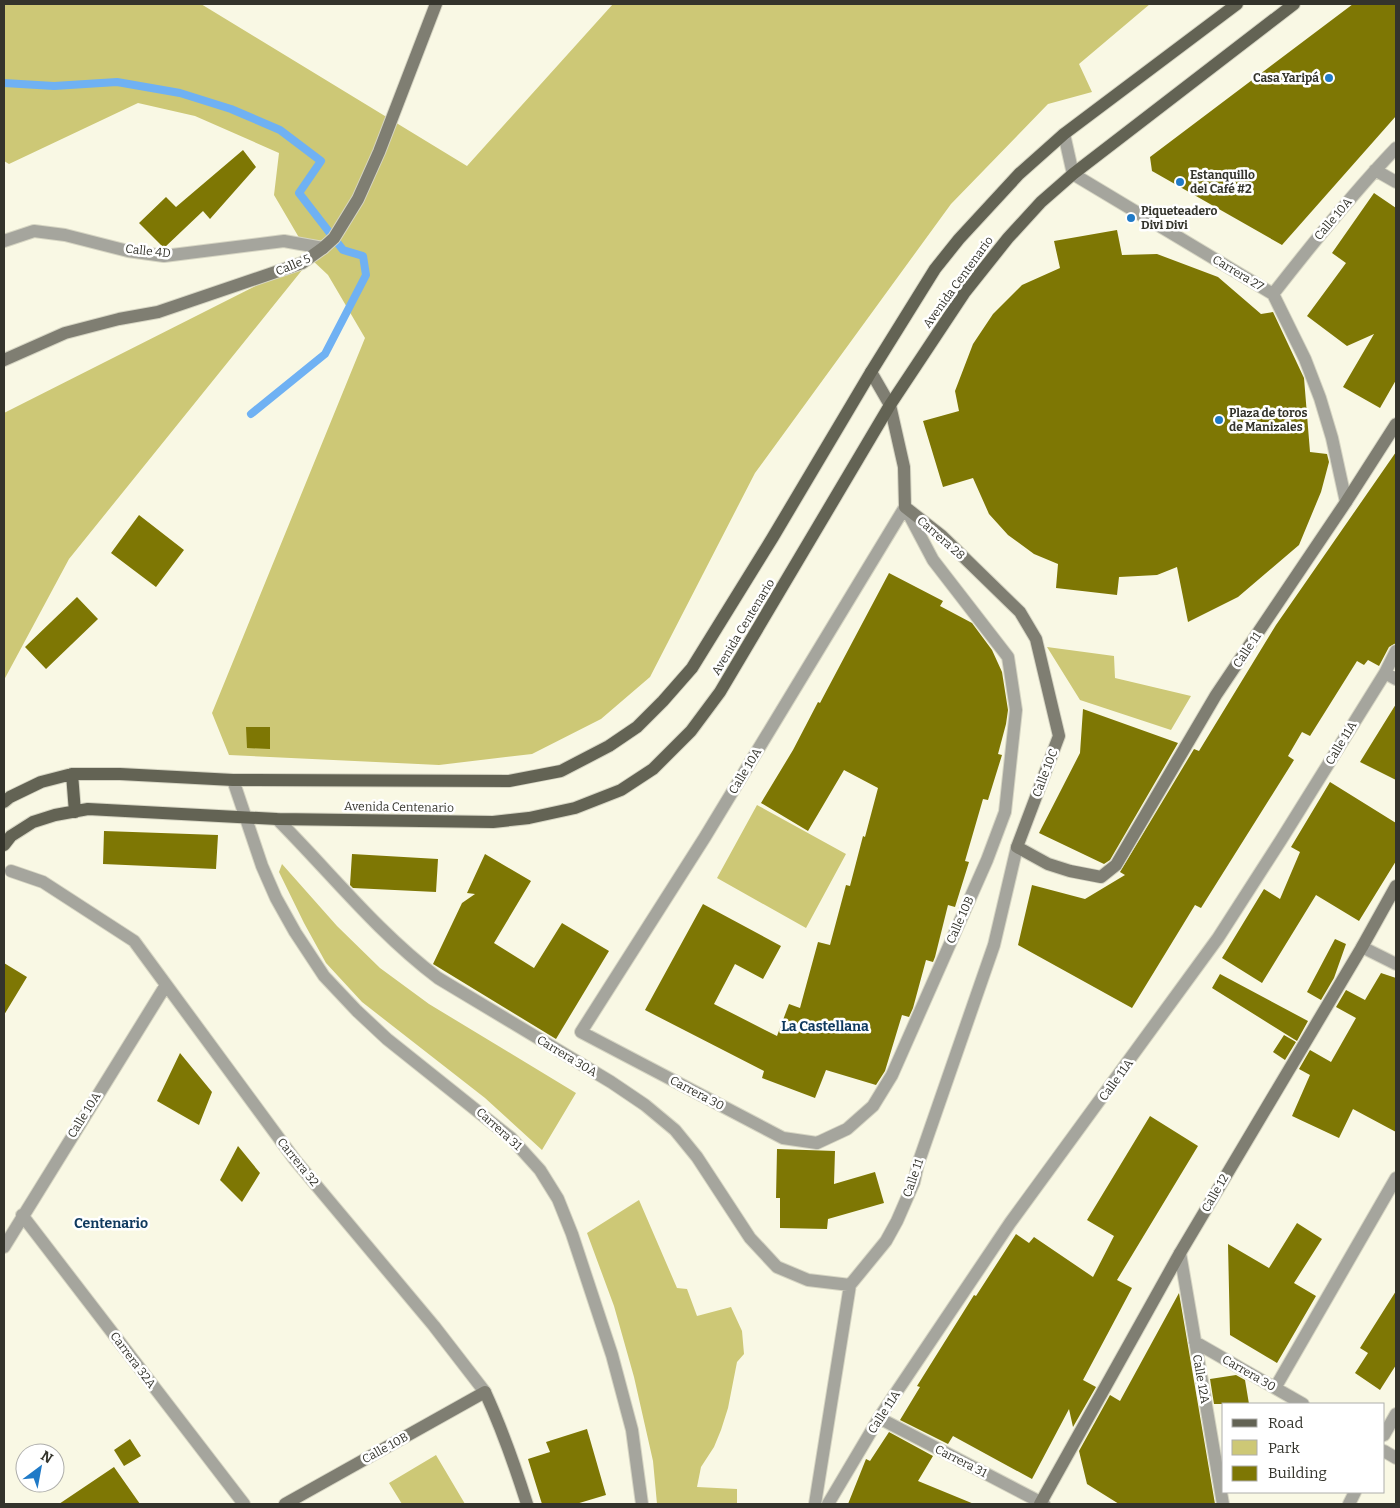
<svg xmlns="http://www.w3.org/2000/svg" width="1400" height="1508" font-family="Bitter,serif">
  <rect width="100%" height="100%" fill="#f9f8e4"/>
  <path fill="#cdc876" d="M 4,4 L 201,4 L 467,166 L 613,4 L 1150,4 L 1079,64 L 1092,92 L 1048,104 L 951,204 L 755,473 L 650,677 L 601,719 L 532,754 L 439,765 L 229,755 L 212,713 L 365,338 L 328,275 L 311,259 L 69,559 L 4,680 L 4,413 L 311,258 L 274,195 L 279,153 L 195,116 L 138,103 L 9,164 L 4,161 Z
    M 1047,647 L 1114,656 L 1115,678 L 1191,696 L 1171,730 L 1080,700 Z
    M 757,805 L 846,854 L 806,928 L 717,878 Z
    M 282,864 L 337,926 L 380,968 L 429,1004 L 576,1093 L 542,1150 L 485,1098 L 362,1002 L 326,963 L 304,923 L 279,872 Z
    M 639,1200 L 677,1288 L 687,1289 L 697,1316 L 731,1307 L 742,1331 L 744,1354 L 737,1362 L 728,1408 L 721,1430 L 714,1447 L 701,1467 L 697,1487 L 737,1489 L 737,1504 L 657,1504 L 653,1461 L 634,1377 L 614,1306 L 587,1233 Z
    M 436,1455 L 465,1504 L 402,1504 L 389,1483 Z"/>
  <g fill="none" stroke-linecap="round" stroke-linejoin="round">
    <path stroke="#6fb1f3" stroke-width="8" d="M 4,83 L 54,86 L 117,82 L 180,93 L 231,109 L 280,130 L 321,161 L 299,193 L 343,250 L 363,256 L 366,275 L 325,354 L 251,414"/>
  </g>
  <path fill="#7e7704" d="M 1353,4 L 1396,4 L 1396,116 L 1282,245 L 1152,171 L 1150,157 Z
    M 243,150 L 256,167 L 210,219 L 203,211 L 164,248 L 139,223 L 166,197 L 176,207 Z
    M 1374,193 L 1396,208 L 1396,380 L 1380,408 L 1343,387 L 1374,334 L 1347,346 L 1307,316 L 1346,263 L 1332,253 Z
    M 1117,230 L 1122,255 L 1157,254 L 1218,277 L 1261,314 L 1273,312 L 1304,378 L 1310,452 L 1327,454 L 1329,462 L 1321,492 L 1299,545 L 1238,597 L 1188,622 L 1177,567 L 1157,575 L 1119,577 L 1117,595 L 1056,588 L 1058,564 L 1034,554 L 1008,535 L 989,514 L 973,478 L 943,487 L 923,421 L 959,411 L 955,391 L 973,344 L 993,314 L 1022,285 L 1060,268 L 1054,241 Z
    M 1396,452 L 1396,643 L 1389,647 L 1379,666 L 1368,660 L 1364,665 L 1357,661 L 1310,736 L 1302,732 L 1288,756 L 1294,760 L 1201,908 L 1195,905 L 1132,1008 L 1018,945 L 1032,885 L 1085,899 L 1125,875 L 1120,872 L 1194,749 L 1199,751 L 1276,625 Z
    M 139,515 L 184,550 L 156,587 L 111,553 Z
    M 889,573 L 943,601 L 940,606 L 972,623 L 992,650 L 1002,672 L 1008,710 L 1006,724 L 998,754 L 1002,755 L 988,800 L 983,799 L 965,861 L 969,862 L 955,907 L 948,905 L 935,957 L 933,962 L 926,960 L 913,1008 L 909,1017 L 902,1015 L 885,1071 L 876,1085 L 826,1070 L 815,1098 L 762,1078 L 764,1071 L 645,1010 L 703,904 L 781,946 L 763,979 L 735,964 L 714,1004 L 777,1036 L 789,1004 L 800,1008 L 818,942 L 830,945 L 846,885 L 850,886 L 863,836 L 865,837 L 878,788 L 844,770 L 808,831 L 761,803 L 793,750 L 818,702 L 820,703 Z
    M 77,597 L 98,619 L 46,669 L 25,647 Z
    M 1396,704 L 1396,780 L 1360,762 Z
    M 1083,709 L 1178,743 L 1110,860 L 1104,864 L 1039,833 L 1080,753 Z
    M 246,727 L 270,727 L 270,749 L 247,748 Z
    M 1330,782 L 1396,823 L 1396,861 L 1359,921 L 1316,895 L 1262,983 L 1222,958 L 1264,889 L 1280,899 L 1300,852 L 1291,847 Z
    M 104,831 L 218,835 L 216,869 L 103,864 Z
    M 352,854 L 438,859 L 436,892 L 353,888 L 350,885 Z
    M 485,854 L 531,881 L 494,943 L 534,968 L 562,923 L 609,951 L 556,1039 L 433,964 L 462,903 L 475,894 L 467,893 Z
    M 1335,939 L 1346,944 L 1334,978 L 1321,1000 L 1307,992 Z
    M 4,963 L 27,977 L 4,1015 Z
    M 1381,973 L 1396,978 L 1396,1132 L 1353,1109 L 1339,1138 L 1292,1116 L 1310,1075 L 1299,1069 L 1310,1050 L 1331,1062 L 1356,1018 L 1336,1007 L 1346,990 L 1365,1000 Z
    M 1220,974 L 1308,1021 L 1297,1041 L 1212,988 Z
    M 1284,1035 L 1296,1042 L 1285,1060 L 1273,1052 Z
    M 180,1053 L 212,1092 L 199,1125 L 157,1101 Z
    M 1150,1116 L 1198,1146 L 1117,1280 L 1132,1288 L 1083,1380 L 1096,1387 L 1073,1427 L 1069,1409 L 1032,1479 L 953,1436 L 948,1444 L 900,1420 L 920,1387 L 917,1386 L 974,1295 L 976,1296 L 1016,1234 L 1029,1243 L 1034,1237 L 1093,1277 L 1114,1236 L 1087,1220 Z
    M 238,1146 L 260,1173 L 242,1202 L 220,1180 Z
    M 777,1149 L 835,1151 L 834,1184 L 875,1172 L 884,1203 L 828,1219 L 827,1229 L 780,1228 L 780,1198 L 776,1198 Z
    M 1297,1223 L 1322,1239 L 1294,1283 L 1316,1296 L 1277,1363 L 1230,1335 L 1228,1244 L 1269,1268 Z
    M 1396,1291 L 1396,1365 L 1380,1390 L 1355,1373 L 1368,1353 L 1360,1348 Z
    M 1179,1293 L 1215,1504 L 1119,1504 L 1087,1484 L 1079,1451 L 1110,1395 L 1120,1401 Z
    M 1236,1375 L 1245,1380 L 1249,1404 L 1214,1404 L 1210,1379 Z
    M 587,1429 L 606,1495 L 576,1504 L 542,1504 L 528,1459 L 550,1452 L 546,1442 Z
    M 889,1432 L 933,1456 L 918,1481 L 974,1504 L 848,1504 L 866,1459 L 870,1461 Z
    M 130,1439 L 141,1456 L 124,1466 L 114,1450 Z
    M 114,1467 L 140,1504 L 59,1504 Z"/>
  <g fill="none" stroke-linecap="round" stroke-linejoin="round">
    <defs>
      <path id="street" d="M 1064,134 L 1073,174 L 1273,294 L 1305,359 L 1320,398 L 1332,438 L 1346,502
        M 1375,170 L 1396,182
        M 4,241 L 34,231 L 65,235 L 128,251 L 164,256 L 284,241 L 323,248
        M 1273,294 C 1312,244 1352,194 1396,148
        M 905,507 L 933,560 L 1008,657 L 1016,710 L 1005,812 L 987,860 L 892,1075 L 873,1106 L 847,1129 L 817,1143 L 783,1138 L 581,1032 L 705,837 Z
        M 1385,673 L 1396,679
        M 233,780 L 262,866 L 276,898 L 295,932 L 324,976 L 357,1011 L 387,1039 L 511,1138 L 540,1170 L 558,1199 L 572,1234 L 612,1355 L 632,1430 L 642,1504
        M 277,819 C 330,872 377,932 438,978 L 611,1082 L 645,1105 L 675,1130 L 697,1157 L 750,1238 L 777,1267 L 808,1280 L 850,1285
        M 11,871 L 43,882 L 134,941 L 295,1160 L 434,1326 L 485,1392
        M 1362,947 L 1396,964
        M 22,1215 L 244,1504
        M 4,1247 L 166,985
        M 1180,1253 L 1223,1504
        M 1195,1342 L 1303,1404
        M 1275,1388 L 1396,1178
        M 879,1418 L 1044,1504
        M 1384,1435 L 1396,1414
        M 1384,1451 L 1396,1458
        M 815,1504 L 850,1285 L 886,1241 L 897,1221 L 914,1182 L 918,1164 L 994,945 L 1017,847
        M 828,1504 L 879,1418 L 1010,1223 L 1218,938 L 1281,840 L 1385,673 L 1396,651
        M 1349,1504 L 1355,1492"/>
      <path id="secondary" d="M 4,360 L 65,333 L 119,319 L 158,312 L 302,263 L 323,248 L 334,238 L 358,199 L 379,152 L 436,4
        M 871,372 L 890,405 L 904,467 L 905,507 L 942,536 L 1020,612 L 1036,639 L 1059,736 L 1017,847 L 1048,864 L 1070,871 L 1101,877 L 1116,865 L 1216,695 L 1346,502 L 1396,424
        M 285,1504 L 485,1392 C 502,1429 515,1466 527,1504
        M 1040,1504 L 1180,1253 L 1362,947 L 1396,886"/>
      <path id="primary" d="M 72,774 L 75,812
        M 4,802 L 10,797 L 41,782 L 72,774 L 120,774 L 233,780 L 509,781 L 561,771 L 609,746 L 637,727 L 663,701 L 692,668 L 773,537 L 871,372 L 935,269 L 959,239 L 1019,174 L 1064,134 L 1237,4
        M 4,845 L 11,836 L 33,822 L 55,815 L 88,809 L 277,819 L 493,822 L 529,818 L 575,808 L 621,790 L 653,769 L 691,731 L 720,692 L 890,405 L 965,292 L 1008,238 L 1041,202 L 1073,174 L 1294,4"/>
    </defs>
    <use href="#street" stroke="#d6d5c3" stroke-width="14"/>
    <use href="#secondary" stroke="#d6d5c3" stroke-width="14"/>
    <use href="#primary" stroke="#d6d5c3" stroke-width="14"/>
    <use href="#street" stroke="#a5a59d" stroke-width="12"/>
    <use href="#secondary" stroke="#7f7e72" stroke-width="12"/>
    <use href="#primary" stroke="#636354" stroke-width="12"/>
  </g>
  <g fill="#207ac7" stroke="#fff" stroke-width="2">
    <circle cx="1329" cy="78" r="5"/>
    <circle cx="1180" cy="182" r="5"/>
    <circle cx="1131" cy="218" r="5"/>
    <circle cx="1219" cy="420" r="5"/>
  </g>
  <g text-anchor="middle" stroke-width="5" stroke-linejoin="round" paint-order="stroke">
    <g font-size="12" font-weight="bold" fill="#34342c" stroke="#fff" text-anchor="start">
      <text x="1319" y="82" text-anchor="end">Casa Yaripá</text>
      <text x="1190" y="179">Estanquillo<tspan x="1190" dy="14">del Café #2</tspan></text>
      <text x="1141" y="215">Piqueteadero<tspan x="1141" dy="14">Divi Divi</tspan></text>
      <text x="1229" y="417">Plaza de toros<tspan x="1229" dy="14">de Manizales</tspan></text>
    </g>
    <g font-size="12" fill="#34342c" stroke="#fff">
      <text transform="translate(1333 219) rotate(-50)" y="4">Calle 10A</text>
      <text transform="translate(148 251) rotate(6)" y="4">Calle 4D</text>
      <text transform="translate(293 265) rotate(-23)" y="4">Calle 5</text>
      <text transform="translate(1238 273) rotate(31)" y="4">Carrera 27</text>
      <text transform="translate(958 282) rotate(-54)" y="4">Avenida Centenario</text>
      <text transform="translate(941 538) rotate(41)" y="4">Carrera 28</text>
      <text transform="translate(743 627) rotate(-59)" y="4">Avenida Centenario</text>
      <text transform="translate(1247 650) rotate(-56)" y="4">Calle 11</text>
      <text transform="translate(1341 743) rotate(-59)" y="4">Calle 11A</text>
      <text transform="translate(745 771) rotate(-59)" y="4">Calle 10A</text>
      <text transform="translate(1045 773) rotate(-69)" y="4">Calle 10C</text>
      <text transform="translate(399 807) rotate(1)" y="4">Avenida Centenario</text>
      <text transform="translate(960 920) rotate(-66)" y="4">Calle 10B</text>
      <text transform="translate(567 1056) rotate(31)" y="4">Carrera 30A</text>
      <text transform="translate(1116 1080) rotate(-54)" y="4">Calle 11A</text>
      <text transform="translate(697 1093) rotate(28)" y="4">Carrera 30</text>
      <text transform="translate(84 1115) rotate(-58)" y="4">Calle 10A</text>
      <text transform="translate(499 1129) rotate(42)" y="4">Carrera 31</text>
      <text transform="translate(298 1162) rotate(51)" y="4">Carrera 32</text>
      <text transform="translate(913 1178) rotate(-71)" y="4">Calle 11</text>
      <text transform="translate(1215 1193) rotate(-60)" y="4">Calle 12</text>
      <text transform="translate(133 1360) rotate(53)" y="4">Carrera 32A</text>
      <text transform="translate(1249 1373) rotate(30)" y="4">Carrera 30</text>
      <text transform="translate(1201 1379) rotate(80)" y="4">Calle 12A</text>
      <text transform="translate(884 1412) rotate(-57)" y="4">Calle 11A</text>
      <text transform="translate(385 1448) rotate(-29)" y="4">Calle 10B</text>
      <text transform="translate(961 1461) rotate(27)" y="4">Carrera 31</text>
    </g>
    <g font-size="14" font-weight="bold" fill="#0f395e" stroke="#fff">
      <text x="825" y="1031">La Castellana</text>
      <text x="111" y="1228">Centenario</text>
    </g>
  </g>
  <rect width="1400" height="1508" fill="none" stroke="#34342c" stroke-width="10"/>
  <rect x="1222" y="1403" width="162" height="90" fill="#ffffff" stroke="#aeaeab"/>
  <rect x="1232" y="1419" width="25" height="8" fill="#636354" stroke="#aeaeab"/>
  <text x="1268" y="1428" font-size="15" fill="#34342c">Road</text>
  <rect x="1232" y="1440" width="25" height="15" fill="#cdc876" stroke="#aeaeab"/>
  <text x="1268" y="1453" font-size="15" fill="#34342c">Park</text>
  <rect x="1232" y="1466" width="25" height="15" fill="#7e7704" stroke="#aeaeab"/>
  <text x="1268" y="1478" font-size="15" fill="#34342c">Building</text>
  <g transform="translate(40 1468) rotate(32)"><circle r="24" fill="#ffffff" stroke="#aeaeab"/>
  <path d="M0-4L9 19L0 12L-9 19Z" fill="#207ac7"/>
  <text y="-8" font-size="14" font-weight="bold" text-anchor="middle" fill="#34342c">N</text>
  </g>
</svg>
